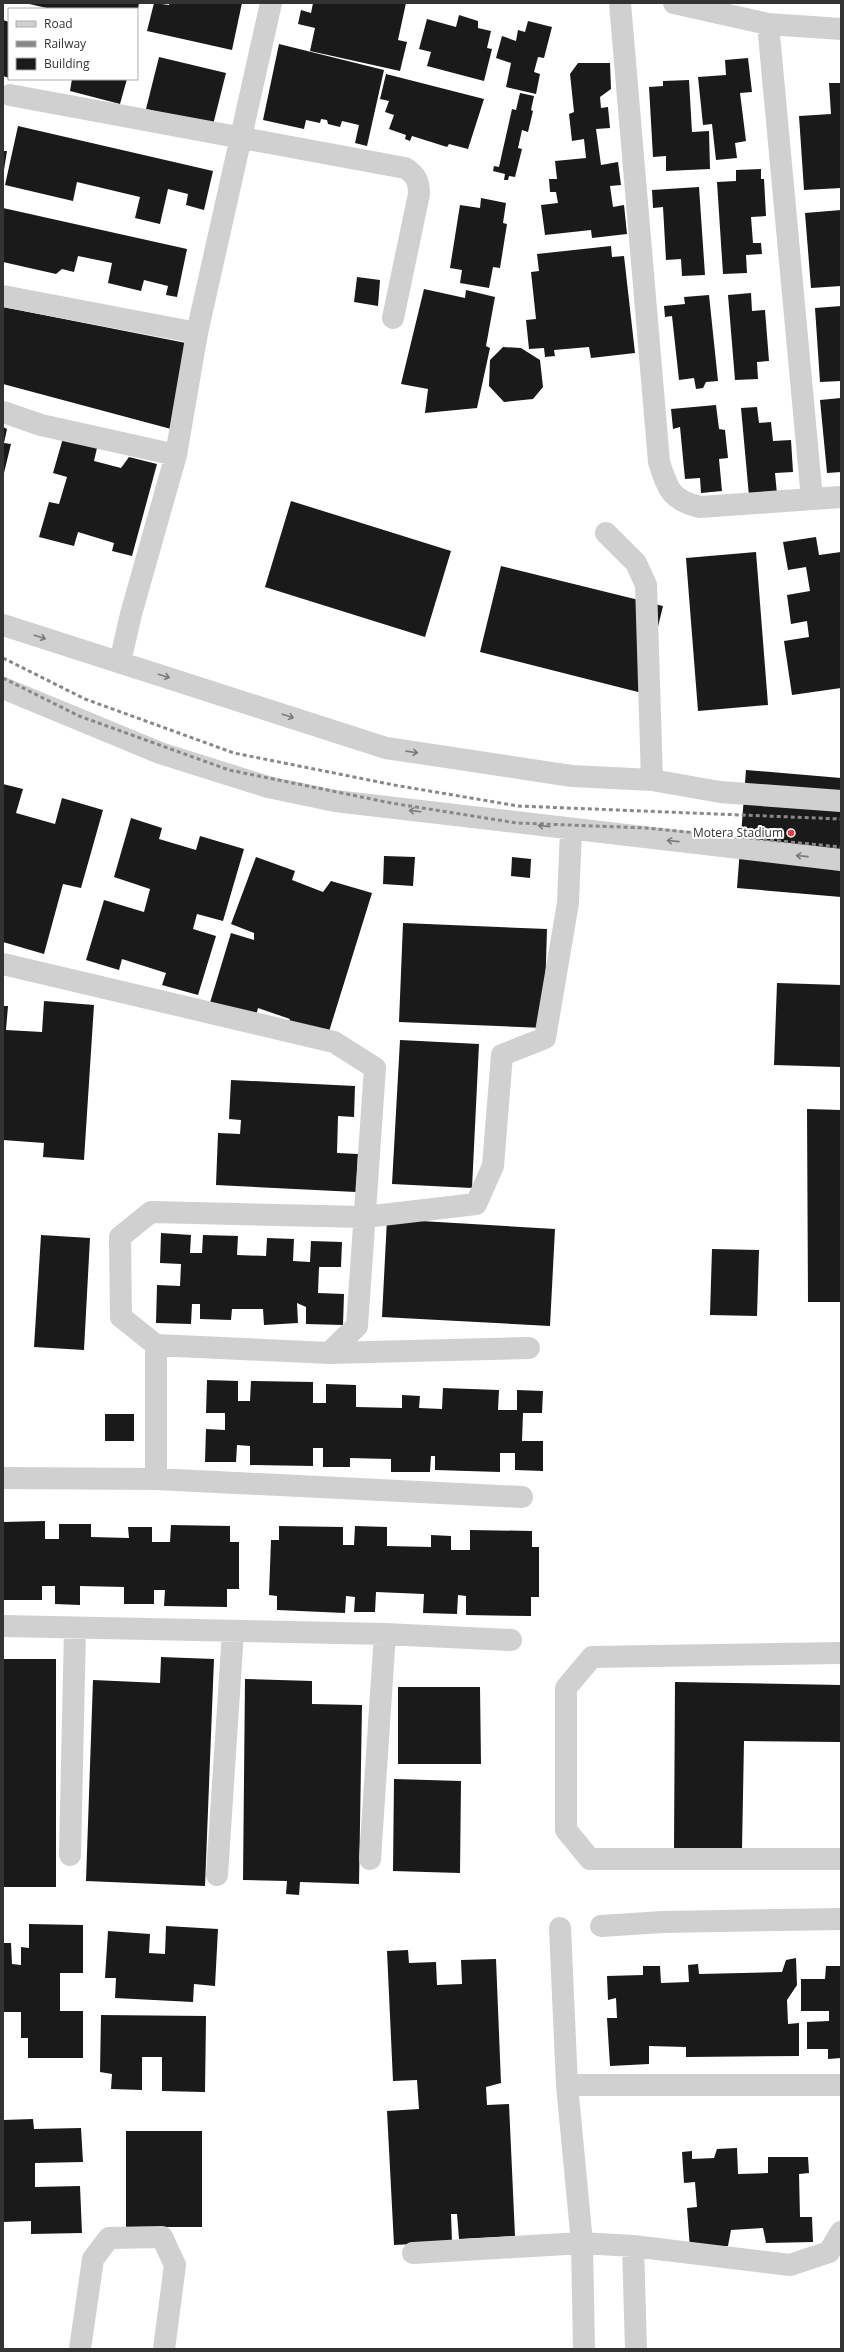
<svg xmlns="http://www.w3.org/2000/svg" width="844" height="2352" font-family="'Open Sans',sans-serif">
  <rect width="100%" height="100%" fill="#fff"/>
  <path fill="#1a1a1a" d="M 25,3 L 139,3 L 138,9 L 51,9 Z
    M 154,3 L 169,5 L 169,3 L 242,3 L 232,50 L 147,31 Z
    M 313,3 L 406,3 L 398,40 L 407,42 L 400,71 L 310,51 L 315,28 L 298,24 L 301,10 L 311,13 Z
    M 459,15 L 478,21 L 478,28 L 491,31 L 487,48 L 492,49 L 484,81 L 427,66 L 431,52 L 419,49 L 427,19 L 456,27 Z
    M 3,20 L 9,22 L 9,78 L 3,76 Z
    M 528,21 L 552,27 L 544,58 L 538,57 L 534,72 L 540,74 L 536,94 L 506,87 L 511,63 L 496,58 L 502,36 L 516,41 L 518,30 L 525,32 Z
    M 279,44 L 384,70 L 367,146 L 355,143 L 359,125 L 342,121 L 340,127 L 328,124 L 327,120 L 321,119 L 320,123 L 306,120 L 304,129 L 263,120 Z
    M 159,57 L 226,73 L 213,125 L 146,109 Z
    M 748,58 L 752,92 L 740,93 L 746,141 L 735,143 L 737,158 L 716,160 L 712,124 L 703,125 L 698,77 L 726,75 L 725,60 Z
    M 578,63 L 610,63 L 611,89 L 600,97 L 601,108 L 608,107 L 610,128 L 596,129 L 601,165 L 618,162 L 621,185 L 610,186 L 613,207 L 624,205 L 627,234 L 592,238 L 591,230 L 545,235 L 541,205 L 558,203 L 556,192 L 550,192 L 549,179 L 557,179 L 555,161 L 586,158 L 584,139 L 572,141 L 569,114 L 574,112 L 570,74 Z
    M 386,74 L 484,99 L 468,149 L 449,144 L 447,147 L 412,136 L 410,141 L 405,139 L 406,135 L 389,129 L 394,115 L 385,112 L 389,101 L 380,99 Z
    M 72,79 L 127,79 L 120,104 L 70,91 Z
    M 689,80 L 692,132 L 709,131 L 710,169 L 666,171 L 666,156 L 653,157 L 649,87 L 663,86 L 663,81 Z
    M 829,83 L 841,83 L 841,188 L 804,190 L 799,116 L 831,114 Z
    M 520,93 L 534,96 L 531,110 L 533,111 L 528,132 L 522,130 L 518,148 L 522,149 L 515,177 L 509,176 L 508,180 L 504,180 L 505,174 L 493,171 L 494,166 L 499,167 L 512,109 L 516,110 Z
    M 18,126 L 213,171 L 204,210 L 186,205 L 188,194 L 168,189 L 160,224 L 135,218 L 140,197 L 77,182 L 73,201 L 5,185 Z
    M 3,151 L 7,151 L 4,170 L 3,170 Z
    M 761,169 L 761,179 L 764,179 L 766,216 L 751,217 L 753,243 L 761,243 L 762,254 L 746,255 L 747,273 L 723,274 L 717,182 L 736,181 L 736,170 Z
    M 699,187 L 705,275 L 682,276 L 681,259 L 666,260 L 663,207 L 653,208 L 652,190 Z
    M 481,198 L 506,203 L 503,223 L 507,224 L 500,268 L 493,267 L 489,288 L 460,283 L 462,270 L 450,268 L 460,205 L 480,208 Z
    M 3,208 L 187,249 L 177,297 L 166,295 L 168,286 L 144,280 L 141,291 L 108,283 L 112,263 L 78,256 L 74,272 L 62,269 L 56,274 L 3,262 Z
    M 841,210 L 841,286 L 811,288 L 805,213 Z
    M 611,246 L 612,257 L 624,256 L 635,353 L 591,358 L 589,347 L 554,350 L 555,356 L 545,357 L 544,348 L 529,349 L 526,320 L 536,319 L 531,272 L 539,271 L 537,254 Z
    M 357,277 L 380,280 L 378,306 L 354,302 Z
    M 424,289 L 465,298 L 466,290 L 495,297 L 486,346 L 490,348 L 477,408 L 425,413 L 428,389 L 401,384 Z
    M 751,293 L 752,311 L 765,310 L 769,361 L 757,362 L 758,379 L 735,380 L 728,295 Z
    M 709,295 L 718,381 L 706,382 L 703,388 L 696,389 L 694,378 L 679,380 L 672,316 L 665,317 L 664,306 L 685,304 L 684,297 Z
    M 841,306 L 841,381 L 820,382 L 815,308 Z
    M 3,307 L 186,343 L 171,429 L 3,384 Z
    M 503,347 L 521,348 L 540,360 L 543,387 L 533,399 L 504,402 L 489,386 L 490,360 Z
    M 841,398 L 841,472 L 827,473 L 820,400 Z
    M 716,405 L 719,429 L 725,430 L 728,458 L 719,459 L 722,491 L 701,493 L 700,478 L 685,479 L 680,427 L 673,429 L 671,409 Z
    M 757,407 L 759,423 L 771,422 L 773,441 L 791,440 L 793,472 L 775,473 L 777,494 L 749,496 L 741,408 Z
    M 3,427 L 7,429 L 4,443 L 11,444 L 4,473 Z
    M 63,438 L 97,448 L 94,461 L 121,468 L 129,457 L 157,464 L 132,556 L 112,551 L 114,543 L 78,532 L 74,546 L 39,537 L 49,502 L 59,504 L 67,477 L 53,473 Z
    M 291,501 L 451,551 L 425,637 L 265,587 Z
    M 816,537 L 819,555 L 841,552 L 841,688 L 792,695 L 784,641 L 809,637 L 807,621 L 791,624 L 787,595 L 810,591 L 806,567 L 788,570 L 783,542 Z
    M 756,552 L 768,705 L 698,711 L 686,558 Z
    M 501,566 L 663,606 L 642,693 L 480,652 Z
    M 746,770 L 841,778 L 841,897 L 737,888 Z
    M 3,784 L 23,789 L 16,813 L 55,824 L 62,798 L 103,810 L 81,888 L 63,884 L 44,954 L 3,942 Z
    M 131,818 L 162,828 L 159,839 L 196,850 L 200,836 L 244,849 L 223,921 L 197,914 L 193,929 L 216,936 L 198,995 L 162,985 L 166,973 L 122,959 L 119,970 L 86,960 L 104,900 L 144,912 L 150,889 L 114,877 Z
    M 384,856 L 415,857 L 413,886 L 383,884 Z
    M 256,857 L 295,871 L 292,880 L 323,892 L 331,881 L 372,893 L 327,1038 L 288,1026 L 290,1019 L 258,1008 L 255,1020 L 209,1006 L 231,933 L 254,940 L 254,933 L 231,924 Z
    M 512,857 L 531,859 L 530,878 L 511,876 Z
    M 403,923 L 547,929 L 544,1028 L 399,1022 Z
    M 777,983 L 841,985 L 841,1067 L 774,1065 Z
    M 44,1001 L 94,1005 L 84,1160 L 43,1157 L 44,1143 L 3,1140 L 3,1006 L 8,1006 L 6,1030 L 42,1032 Z
    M 400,1040 L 479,1044 L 472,1188 L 392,1184 Z
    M 231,1080 L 355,1086 L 354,1117 L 338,1116 L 337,1153 L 358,1154 L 356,1192 L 216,1185 L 218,1133 L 240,1134 L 241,1120 L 229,1119 Z
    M 807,1109 L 841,1110 L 841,1302 L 808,1302 Z
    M 387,1219 L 555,1229 L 550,1326 L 382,1317 Z
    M 161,1233 L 191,1235 L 190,1253 L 202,1253 L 203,1235 L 238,1236 L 237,1255 L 266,1256 L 267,1238 L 294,1239 L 293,1261 L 310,1262 L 311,1241 L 342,1242 L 341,1267 L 319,1267 L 318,1293 L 344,1294 L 343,1325 L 306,1324 L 306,1307 L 297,1303 L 298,1323 L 264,1325 L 263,1309 L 232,1309 L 231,1320 L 200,1319 L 200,1304 L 192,1304 L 191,1324 L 156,1323 L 157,1285 L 180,1286 L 181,1264 L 160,1263 Z
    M 41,1235 L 90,1238 L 84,1350 L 34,1347 Z
    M 712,1249 L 759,1250 L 757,1316 L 710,1315 Z
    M 207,1380 L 238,1381 L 238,1401 L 250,1401 L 251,1381 L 313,1382 L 313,1403 L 326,1403 L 326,1384 L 356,1385 L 356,1407 L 402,1408 L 402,1395 L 420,1396 L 419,1408 L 442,1409 L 443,1388 L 499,1390 L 498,1410 L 517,1410 L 517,1390 L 543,1391 L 542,1413 L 523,1413 L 522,1441 L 543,1441 L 543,1471 L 515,1470 L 515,1453 L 500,1453 L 500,1472 L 435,1470 L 435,1456 L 431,1456 L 430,1472 L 391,1472 L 391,1459 L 350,1458 L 350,1467 L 323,1467 L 323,1448 L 313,1448 L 313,1466 L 250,1465 L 250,1446 L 237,1445 L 236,1462 L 205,1462 L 206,1429 L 225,1430 L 225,1413 L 206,1413 Z
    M 105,1414 L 134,1414 L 134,1441 L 105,1441 Z
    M 45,1521 L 45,1539 L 59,1539 L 59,1524 L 91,1524 L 91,1537 L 129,1538 L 128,1527 L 152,1527 L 152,1542 L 170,1542 L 171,1525 L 230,1526 L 230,1542 L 239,1542 L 239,1589 L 227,1589 L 227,1607 L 164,1606 L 165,1590 L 154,1590 L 154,1604 L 124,1604 L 124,1587 L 80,1586 L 80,1605 L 55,1604 L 55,1586 L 42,1586 L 42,1600 L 3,1600 L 3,1522 Z
    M 279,1526 L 343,1527 L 343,1545 L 354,1545 L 355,1526 L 387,1527 L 387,1546 L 431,1547 L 431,1535 L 451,1536 L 451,1550 L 470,1550 L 470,1530 L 532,1531 L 532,1547 L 539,1547 L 539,1597 L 531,1597 L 531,1616 L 466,1615 L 466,1596 L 458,1595 L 457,1614 L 423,1613 L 424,1594 L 376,1592 L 375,1612 L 354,1612 L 355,1597 L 346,1596 L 345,1613 L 277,1610 L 277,1596 L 269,1595 L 271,1540 L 279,1540 Z
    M 161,1657 L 214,1659 L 205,1886 L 86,1881 L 93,1680 L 160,1683 Z
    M 3,1659 L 56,1659 L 56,1887 L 3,1887 Z
    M 245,1679 L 312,1681 L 312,1704 L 362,1705 L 359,1884 L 300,1882 L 299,1895 L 286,1894 L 287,1881 L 243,1880 Z
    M 675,1682 L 841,1685 L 841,1742 L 744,1741 L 742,1849 L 674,1848 Z
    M 398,1687 L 480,1687 L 481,1764 L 398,1764 Z
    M 394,1779 L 461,1781 L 460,1873 L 393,1871 Z
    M 29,1924 L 83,1925 L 83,1973 L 60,1973 L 60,2011 L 83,2011 L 83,2058 L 28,2058 L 28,2038 L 21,2038 L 21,2012 L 3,2012 L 3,1943 L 11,1943 L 12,1964 L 21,1965 L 21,1947 L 29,1948 Z
    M 166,1926 L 218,1929 L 215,1986 L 194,1984 L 193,2002 L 115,1998 L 116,1978 L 105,1978 L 108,1931 L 150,1934 L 149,1953 L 165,1954 Z
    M 408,1950 L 409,1963 L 436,1962 L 437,1985 L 462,1984 L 461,1960 L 496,1959 L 501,2083 L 486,2087 L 487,2105 L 509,2104 L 515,2236 L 459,2239 L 457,2214 L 451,2214 L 452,2242 L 394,2245 L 387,2111 L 419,2109 L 417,2080 L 393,2081 L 387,1951 Z
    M 796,1958 L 797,1985 L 787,2000 L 788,2024 L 799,2023 L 799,2056 L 686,2057 L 686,2047 L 649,2046 L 649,2064 L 610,2066 L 607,2018 L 617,2018 L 616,1998 L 608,2000 L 607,1976 L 643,1975 L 643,1966 L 660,1966 L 661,1983 L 689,1982 L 688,1965 L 698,1964 L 699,1974 L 782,1972 L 786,1960 Z
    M 826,1966 L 841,1966 L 841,2058 L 828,2059 L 828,2049 L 807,2049 L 807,2022 L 829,2021 L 829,2011 L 801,2011 L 801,1979 L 825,1979 Z
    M 101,2015 L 206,2016 L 205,2092 L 162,2091 L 162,2057 L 142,2057 L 142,2090 L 111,2089 L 112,2074 L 100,2072 Z
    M 33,2119 L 34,2129 L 81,2128 L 83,2162 L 35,2163 L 35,2187 L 80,2186 L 82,2233 L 31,2234 L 31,2221 L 3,2222 L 3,2120 Z
    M 126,2131 L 202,2131 L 202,2227 L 126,2227 Z
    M 737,2148 L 738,2174 L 768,2173 L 768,2157 L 808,2157 L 809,2173 L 799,2174 L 800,2217 L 812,2217 L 813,2242 L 766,2243 L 763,2228 L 731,2230 L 728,2246 L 690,2249 L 687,2208 L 697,2207 L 695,2182 L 684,2183 L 682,2152 L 692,2151 L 692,2159 L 714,2158 L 717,2149 Z"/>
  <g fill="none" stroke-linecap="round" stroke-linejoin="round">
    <path stroke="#d0d0d0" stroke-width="22" d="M 620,3 L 659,462 C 668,489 670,500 700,507 L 841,497
      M 674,3 L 768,24 L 841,29
      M 768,24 L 812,499
      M 10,95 L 405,168 C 416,175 419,181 419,194 L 393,318
      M 3,296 L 197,333
      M 3,412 L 41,425 L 176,455
      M 606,533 L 636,563 L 646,585 L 652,780
      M 3,625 L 386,748 L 572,776 L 652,780 L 720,792 L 841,801
      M 120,662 L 131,614 L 176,455 L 197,333 L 271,3
      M 3,688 L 160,753 L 268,787 L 335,801 L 841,860
      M 3,964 L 334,1042 L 375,1068 L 357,1326 L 329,1353 L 156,1345 L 121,1317 L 120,1237 L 151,1212 L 365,1217 L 476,1204 L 493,1166 L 502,1055 L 545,1038 L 568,903 L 571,830
      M 156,1345 L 156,1479
      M 329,1353 L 529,1348
      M 3,1478 L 156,1479 L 522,1497
      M 3,1626 L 385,1634 L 511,1640
      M 841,1653 L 592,1657 L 566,1688 L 566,1830 L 590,1859 L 841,1859
      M 70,1855 L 75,1629
      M 370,1859 L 385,1634
      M 217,1875 L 233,1632
      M 601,1926 L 662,1922 L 841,1919
      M 560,1928 L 567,2085 L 582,2243 L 633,2246 L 790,2265 L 829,2252 L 841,2232
      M 567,2085 L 841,2085
      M 633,2246 L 636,2349
      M 413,2253 L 582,2243 L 584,2349
      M 80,2349 L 93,2259 L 109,2238 L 162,2237 L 175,2265 L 164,2349"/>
    <path stroke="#888" stroke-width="3" stroke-dasharray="4 3" stroke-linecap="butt" d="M 3,658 L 85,699 L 234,753 L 394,785 L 518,806 L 841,819
      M 3,678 L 79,716 L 229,770 L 391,803 L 517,823 L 646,828 L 841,847"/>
  </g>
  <defs><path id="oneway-shaft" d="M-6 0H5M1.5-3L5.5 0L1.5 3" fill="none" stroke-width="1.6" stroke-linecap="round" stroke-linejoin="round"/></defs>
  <g stroke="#7a7a7a">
    <use href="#oneway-shaft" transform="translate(40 637) rotate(18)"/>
    <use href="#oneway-shaft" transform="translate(164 676) rotate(17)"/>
    <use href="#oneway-shaft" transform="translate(288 716) rotate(18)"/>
    <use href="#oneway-shaft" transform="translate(412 752) rotate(8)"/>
    <use href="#oneway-shaft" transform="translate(415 811) rotate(-173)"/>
    <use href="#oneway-shaft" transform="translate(544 826) rotate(-173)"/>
    <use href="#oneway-shaft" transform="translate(673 841) rotate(-174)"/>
    <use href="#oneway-shaft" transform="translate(802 856) rotate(-174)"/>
  </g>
  <circle fill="#e63946" stroke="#fff" stroke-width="1.5" cx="791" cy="833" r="4"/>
  <g text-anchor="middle" stroke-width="4" stroke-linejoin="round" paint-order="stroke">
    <g font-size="12" fill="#333" stroke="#fff" text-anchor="end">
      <text x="783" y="837">Motera Stadium</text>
    </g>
  </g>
  <rect width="844" height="2352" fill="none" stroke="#333333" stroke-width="8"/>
  <rect x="8" y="8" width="130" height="72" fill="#ffffff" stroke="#adadad"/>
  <rect x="16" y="21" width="20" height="6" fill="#d0d0d0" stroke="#adadad"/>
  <text x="44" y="28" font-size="12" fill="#333333">Road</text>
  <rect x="16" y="41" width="20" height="6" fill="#888888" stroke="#adadad"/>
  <text x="44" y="48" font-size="12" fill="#333333">Railway</text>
  <rect x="16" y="58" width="20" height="12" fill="#1a1a1a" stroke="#adadad"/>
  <text x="44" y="68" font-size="12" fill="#333333">Building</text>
</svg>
